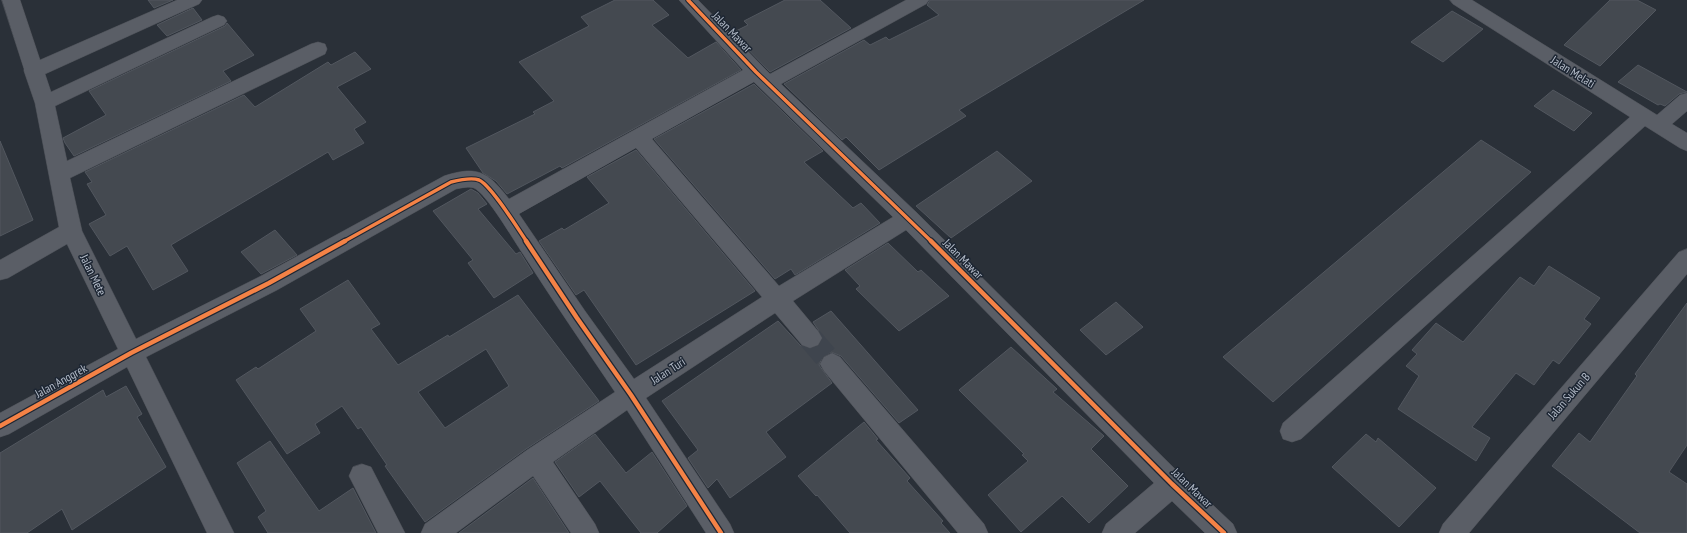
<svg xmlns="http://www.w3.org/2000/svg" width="1687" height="533" font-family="'PT Sans Narrow',sans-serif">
  <rect width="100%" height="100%" fill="#2a3038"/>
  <path fill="#444950" stroke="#52575f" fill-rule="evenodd" d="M 148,0 L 173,0 L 154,8 Z
    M 615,0 L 653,0 L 669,15 L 652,25 L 688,58 L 716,42 L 741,70 L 562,168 L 560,166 L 507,194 L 496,181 L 483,173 L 466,148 L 535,114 L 533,112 L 554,101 L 519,62 L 589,26 L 581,17 Z
    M 785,0 L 820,0 L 851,28 L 770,72 L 732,33 L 748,25 L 744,21 Z
    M 930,0 L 1144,0 L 959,110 L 966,116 L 879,170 L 846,137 L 842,140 L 784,84 L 864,40 L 870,45 L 886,37 L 889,40 L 939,15 L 927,5 Z
    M 1610,0 L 1637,0 L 1656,10 L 1600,66 L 1564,45 Z
    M 193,8 L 202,20 L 167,36 L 157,25 Z
    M 1452,11 L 1483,29 L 1443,62 L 1411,42 Z
    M 227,23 L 254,55 L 223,71 L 231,81 L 74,156 L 65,143 L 63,138 L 106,115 L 89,91 L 225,26 Z
    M 355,52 L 371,69 L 337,87 L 366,122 L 354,129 L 364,143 L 333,160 L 328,152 L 171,245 L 188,271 L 153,290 L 127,246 L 110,256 L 89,224 L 106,215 L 87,184 L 92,182 L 85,172 L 244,95 L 255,107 L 328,62 L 331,65 Z
    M 1638,65 L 1687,92 L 1679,94 L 1665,106 L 1660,104 L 1658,105 L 1618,82 Z
    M 754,84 L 823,151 L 804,162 L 853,208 L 861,203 L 880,223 L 795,275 L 791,269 L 775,279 L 654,139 Z
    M 1553,90 L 1592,113 L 1574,131 L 1534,106 Z
    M 1481,140 L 1531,172 L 1273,402 L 1223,357 Z
    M 0,141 L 33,220 L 0,236 Z
    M 636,150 L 755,291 L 636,365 L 584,290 L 576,295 L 539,241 L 562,228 L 564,230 L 609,203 L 587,177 Z
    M 997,151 L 1032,181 L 951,238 L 916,206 Z
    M 471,189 L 478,193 L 487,204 L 478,209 L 516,254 L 520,252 L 533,273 L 494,298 L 468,263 L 473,260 L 433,211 Z
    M 275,230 L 297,255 L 261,274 L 241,252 Z
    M 888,243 L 918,272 L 921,270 L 949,296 L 899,331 L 856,289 L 860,286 L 845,270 Z
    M 1549,266 L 1600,298 L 1584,319 L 1591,324 L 1559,364 L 1553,360 L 1534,385 L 1516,373 L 1472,427 L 1490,438 L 1476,461 L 1398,409 L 1419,376 L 1406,366 L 1417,354 L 1412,350 L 1436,323 L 1463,342 L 1520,277 L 1534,286 Z
    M 348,280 L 380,324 L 371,329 L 398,365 L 448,335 L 449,337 L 518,295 L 599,401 L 526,449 L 425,522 L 385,466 L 387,465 L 361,427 L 358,429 L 342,406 L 315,424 L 320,433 L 287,454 L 236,380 L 256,367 L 258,369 L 316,331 L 300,309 ZM 486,349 L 509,386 L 445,428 L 418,392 Z
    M 1116,302 L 1143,327 L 1106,355 L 1080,330 Z
    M 1687,303 L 1687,445 L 1669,472 L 1687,484 L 1687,533 L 1640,533 L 1552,466 L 1579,433 L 1590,442 L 1637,376 L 1635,374 Z
    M 831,311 L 918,410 L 899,423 L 841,356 L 831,352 L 823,356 L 819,365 L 832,383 L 766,432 L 786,457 L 730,498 L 717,479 L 708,488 L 688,458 L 698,450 L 662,401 L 778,321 L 801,346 L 809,349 L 819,346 L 823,337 L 813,322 Z
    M 1011,347 L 1057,389 L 1053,392 L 1104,436 L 1091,449 L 1128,486 L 1089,523 L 1062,496 L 1021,532 L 988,495 L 1028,461 L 1022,455 L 1024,454 L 959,390 Z
    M 126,386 L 142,414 L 137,417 L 166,467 L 72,530 L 62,509 L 27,533 L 0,533 L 0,453 L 103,390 L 106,397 Z
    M 864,422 L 878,439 L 876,440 L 910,478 L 907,481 L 943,521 L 941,523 L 950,533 L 850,533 L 817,495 L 816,496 L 798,476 Z
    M 595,434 L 626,473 L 652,452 L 687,506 L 657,533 L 641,533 L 600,481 L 579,497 L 555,462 Z
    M 1366,434 L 1376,442 L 1378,438 L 1436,488 L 1399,527 L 1332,467 Z
    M 270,441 L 319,511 L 353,488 L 376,533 L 268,533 L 258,517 L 266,511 L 237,463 Z
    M 533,478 L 569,533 L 459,533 Z"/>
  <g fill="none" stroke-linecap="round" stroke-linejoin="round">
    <path stroke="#3f454e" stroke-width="24" stroke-dasharray="24 12" stroke-linecap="butt" d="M 810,338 L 832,364"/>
    <defs>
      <path id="minor" d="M 2,0 L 20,0 L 40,60 L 177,0 L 202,0 L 199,4 L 45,74 L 51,92 L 212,17 L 218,15 L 224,17 L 227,21 L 224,25 L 55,106 L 67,161 L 311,44 L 318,42 L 325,44 L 327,49 L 325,54 L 70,178 L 82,231 L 136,339 L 261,276 L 444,176 C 478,165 488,172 509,199 L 743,70 L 679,0 L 698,0 L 770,74 L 906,0 L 929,0 L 926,4 L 781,84 L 916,212 L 1181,475 L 1233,524 L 1237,533 L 1205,533 L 1172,501 L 1135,533 L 1102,533 L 1106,524 L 1154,483 L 906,230 L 793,301 L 818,331 L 822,338 L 818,345 L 810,348 L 802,345 L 775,313 L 646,398 L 730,524 L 734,533 L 706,533 L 627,410 L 553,462 L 595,524 L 599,533 L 571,533 L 533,476 L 456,533 L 421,533 L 425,524 L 527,450 L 615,392 C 584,346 553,301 523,254 C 514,241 487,194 474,188 C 469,186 461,188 456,189 L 277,290 L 146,357 L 234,533 L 207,533 L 127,367 L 9,434 L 0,437 L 0,413 L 118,349 L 67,244 L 8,278 L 0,280 L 0,260 L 59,227 L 35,103 L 24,71 L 24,69 ZM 754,82 L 893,217 L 779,286 L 652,139 ZM 636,148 L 762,297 L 634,379 L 585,311 L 519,214 Z
        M 1450,0 L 1472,0 L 1657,115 L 1680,95 L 1687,93 L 1687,111 L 1672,124 L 1687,133 L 1687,151 L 1680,148 L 1645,126 L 1301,439 L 1292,442 L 1283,439 L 1280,431 L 1283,423 L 1630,117 L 1453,4 Z
        M 1687,249 L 1687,274 L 1469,533 L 1439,533 L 1443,524 L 1679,252 Z
        M 832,353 L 840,357 L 984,524 L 988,533 L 958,533 L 824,371 L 820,364 L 824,357 Z
        M 362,464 L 371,467 L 405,533 L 378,533 L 349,476 L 353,467 Z"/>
    </defs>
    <use href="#minor" stroke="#484c53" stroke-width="1"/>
    <use href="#minor" fill="#5a5e66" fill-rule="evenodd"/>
    <defs>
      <path id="cycleway-far1" d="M 688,0 L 756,72 L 932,242
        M 343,242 L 451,182 C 459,180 471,177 479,180 C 491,185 518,229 527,242"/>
      <path id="cycleway" d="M 526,241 L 577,318 L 631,395 L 721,533
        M 931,241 L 1172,484 L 1224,533
        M 0,426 L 131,353 L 269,283 L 345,241"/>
    </defs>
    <use href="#cycleway-far1" stroke="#1d2633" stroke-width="5.5"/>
    <use href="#cycleway" stroke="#1d2633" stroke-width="7"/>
    <use href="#cycleway-far1" stroke="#f48246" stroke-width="3.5"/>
    <use href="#cycleway" stroke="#f48246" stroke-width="4.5"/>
  </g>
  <g text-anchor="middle" stroke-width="3" stroke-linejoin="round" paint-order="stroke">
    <g font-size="12" fill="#b4bcc9" stroke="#1d2633">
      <text transform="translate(732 32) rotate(46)" y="4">Jalan Mawar</text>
      <text transform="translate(1573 72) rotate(32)" y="4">Jalan Melati</text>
      <text transform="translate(963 259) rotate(45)" y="4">Jalan Mawar</text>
      <text transform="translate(93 275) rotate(64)" y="4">Jalan Mete</text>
      <text transform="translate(668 371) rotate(-33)" y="4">Jalan Turi</text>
      <text transform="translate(61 381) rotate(-29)" y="4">Jalan Anggrek</text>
      <text transform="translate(1569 396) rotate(-49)" y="4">Jalan Sukun B</text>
      <text transform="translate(1192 488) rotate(44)" y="4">Jalan Mawar</text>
    </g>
  </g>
</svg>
